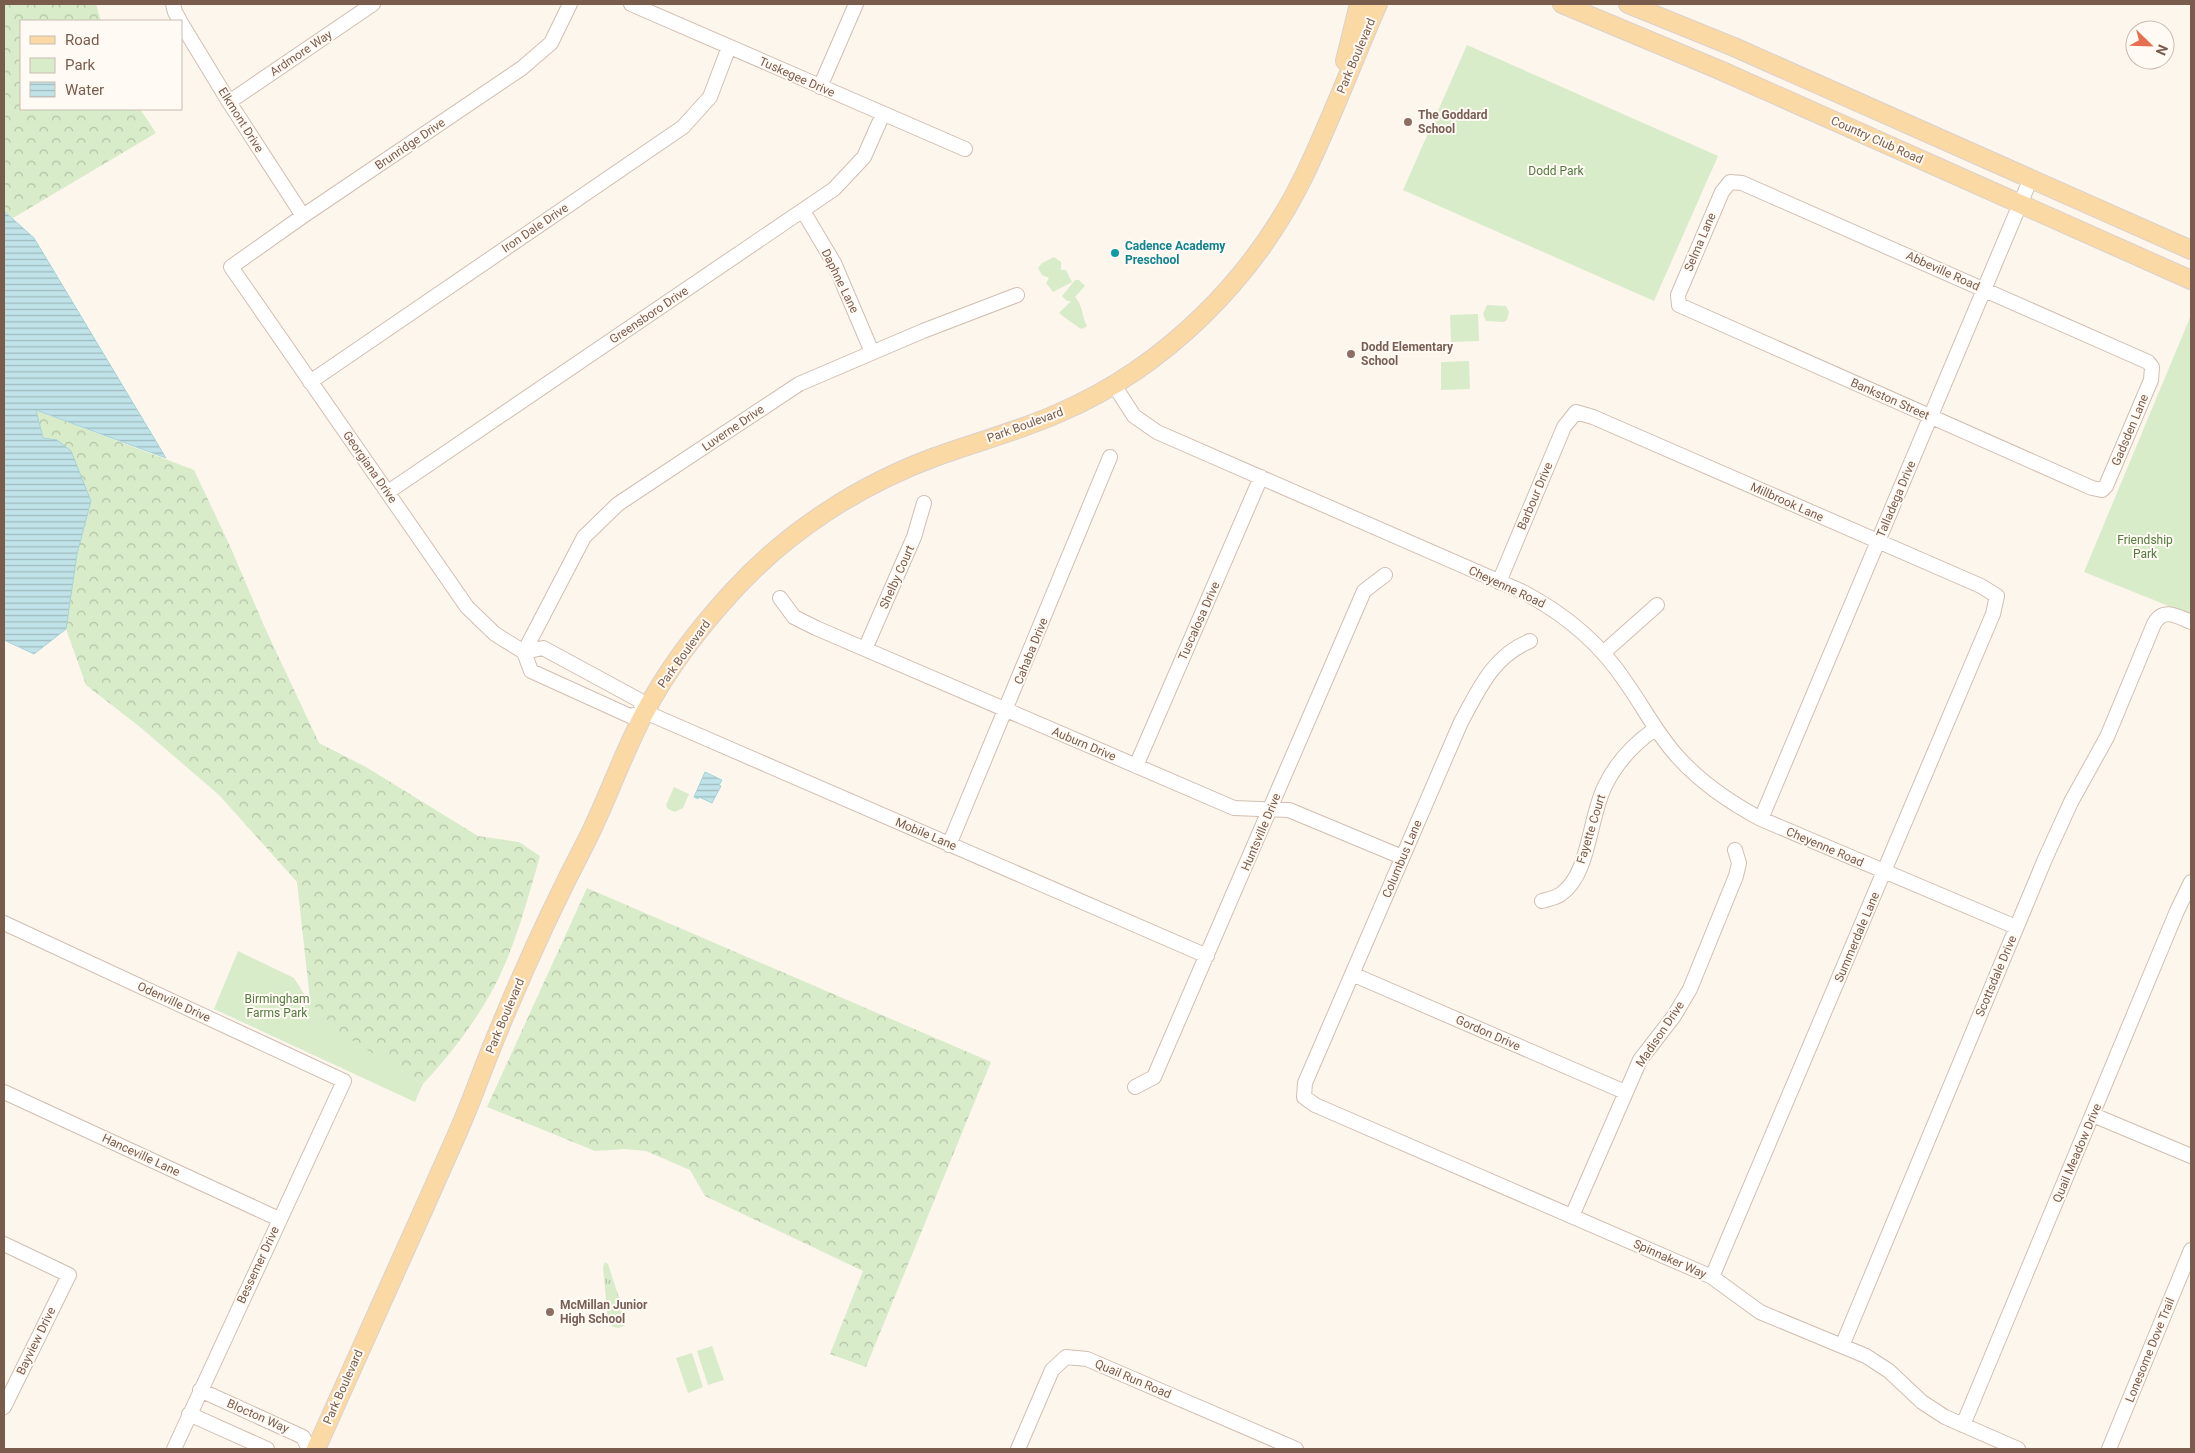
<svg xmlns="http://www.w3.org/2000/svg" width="2195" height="1453" font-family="Roboto,sans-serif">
  <defs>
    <pattern id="grass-tufts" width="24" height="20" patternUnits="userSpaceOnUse" patternTransform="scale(1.25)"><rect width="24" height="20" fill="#d8ecc9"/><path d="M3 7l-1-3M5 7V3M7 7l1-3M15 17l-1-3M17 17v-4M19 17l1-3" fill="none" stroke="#b4c2a5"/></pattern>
    <pattern id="forest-crowns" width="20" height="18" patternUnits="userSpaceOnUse" patternTransform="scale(1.25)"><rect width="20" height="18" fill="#d8ecc9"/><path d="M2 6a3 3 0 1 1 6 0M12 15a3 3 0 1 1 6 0" fill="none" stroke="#b4c2a5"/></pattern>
    <pattern id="water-rules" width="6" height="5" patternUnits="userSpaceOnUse" patternTransform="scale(1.25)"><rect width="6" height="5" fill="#bfe3e8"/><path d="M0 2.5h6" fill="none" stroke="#a0bbbe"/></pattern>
  </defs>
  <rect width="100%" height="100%" fill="#fdf6ec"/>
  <path fill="url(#grass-tufts)" d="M 605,1262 L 608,1264 L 626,1319 L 625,1325 L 619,1328 L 613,1327 L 608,1322 L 603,1267 Z"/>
  <path fill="url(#forest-crowns)" d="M 4,4 L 96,4 L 101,21 L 21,21 L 21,109 L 140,109 L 156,133 L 13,218 L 4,211 Z
    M 36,410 L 194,470 L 230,546 L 265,628 L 319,743 L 366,767 L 478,836 L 519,842 L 540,856 C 527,901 515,948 493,989 C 475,1023 449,1056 423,1084 L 329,1028 L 311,1009 L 297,882 L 219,795 L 140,727 L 86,685 L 66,629 L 77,554 L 91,501 L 57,440 L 43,438 Z
    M 587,888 L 991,1062 L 866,1367 L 830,1354 L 863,1271 L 705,1196 L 690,1170 L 646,1151 L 625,1149 L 595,1151 L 487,1107 Z"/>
  <path fill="#d8ecc9" d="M 1467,45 L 1718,156 L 1654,301 L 1403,190 Z
    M 1054,257 L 1061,262 L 1061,270 L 1066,270 L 1072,282 L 1053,292 L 1046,283 L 1049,278 L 1042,275 L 1038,268 L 1042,263 Z
    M 1075,280 L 1079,280 L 1085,286 L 1075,297 C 1084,307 1081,315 1087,326 L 1082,329 C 1077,327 1064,317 1059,313 L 1071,301 L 1067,301 L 1062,296 Z
    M 1487,305 L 1506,306 L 1509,312 L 1507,320 L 1504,322 L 1486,321 L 1483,314 Z
    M 1478,314 L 1479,341 L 1451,342 L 1450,315 Z
    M 2191,315 L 2191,615 L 2084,572 Z
    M 1469,361 L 1470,389 L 1441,390 L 1441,362 Z
    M 674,787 L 689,794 L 683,808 L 675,812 L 668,809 L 666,805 Z
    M 238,951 L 294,978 L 306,997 L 340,1033 L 423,1084 L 415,1102 L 214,1009 Z
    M 712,1346 L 724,1380 L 708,1385 L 697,1351 Z
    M 692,1353 L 703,1387 L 688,1393 L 676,1358 Z"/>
  <path fill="url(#water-rules)" stroke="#a5d3da" d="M 4,211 L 34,238 L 166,458 L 36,410 L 43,438 L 57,440 L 71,451 L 91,501 L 77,554 L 66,629 L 34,654 L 4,640 Z
    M 705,772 L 722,780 L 719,785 L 721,786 L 712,803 L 699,797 L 698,799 L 694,797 Z"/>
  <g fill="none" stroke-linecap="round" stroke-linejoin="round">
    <defs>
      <path id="minor" d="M 173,4 L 175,12 L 180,21
        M 570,4 L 551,43 L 522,68 L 303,216 L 231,267 L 467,607 L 495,634 L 524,652 L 531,671 L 630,716 L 645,712
        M 631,4 L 965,149
        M 181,23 L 229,102 L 303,216
        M 820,87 L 856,4
        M 229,102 L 373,4
        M 1730,182 L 1742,183 L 2148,362 L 2152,367 L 2151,380 L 2106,486 L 2102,490 L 2092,488 L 1679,305 L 1678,295 L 1722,192 Z
        M 803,211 L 834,263 L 872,352
        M 310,382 L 683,127 L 710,97 L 729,47
        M 1114,385 L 1134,416 L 1157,432 L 1523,592 C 1565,614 1601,644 1627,684 C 1644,708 1657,734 1677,756 C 1701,783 1729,802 1761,819 L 2016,927
        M 388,492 L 834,189 L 864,157 L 883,114
        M 1499,582 L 1564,427 L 1576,412 L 1593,417 L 1981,586 L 1997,596 L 1993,614 L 1712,1277
        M 780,598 L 794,617 L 816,628 L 1234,808 L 1289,810 L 1402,857
        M 1530,641 C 1493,656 1479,689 1461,722 L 1305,1083 L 1304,1097 L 1315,1105 L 1712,1277 L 1760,1312 L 1866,1356 L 1889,1371 L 1922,1402 L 1945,1417 L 2018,1449
        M 865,649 L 914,537 L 924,503
        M 524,652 L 584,537 L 618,504 L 799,384 L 923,331 L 1017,295
        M 524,652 L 543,648 L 639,700 L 645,712
        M 1603,653 L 1657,605
        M 645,712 L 1207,956
        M 1136,766 L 1261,477
        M 1761,819 L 2031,178
        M 949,845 L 1110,457
        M 1542,901 C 1548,899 1556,898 1561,894 C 1590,874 1589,817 1605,786 C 1616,763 1635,743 1655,729
        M 4,923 L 344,1081 L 174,1449
        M 1352,974 L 1625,1092
        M 1135,1087 L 1154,1077 L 1364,591 L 1385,575
        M 4,1092 L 279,1219
        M 2093,1115 L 2191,1156
        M 1572,1216 L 1640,1060 L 1674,1016 L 1690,989 L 1736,876 L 1739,863 L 1735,850
        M 4,1244 L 69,1275 L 4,1407
        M 1842,1346 L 2045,859 L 2071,802 L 2107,737 L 2154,624 C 2163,607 2177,616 2191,622
        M 200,1390 L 303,1437 L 309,1449
        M 189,1414 L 267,1449
        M 1963,1425 L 2177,911 L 2191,882
        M 1018,1449 L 1052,1370 L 1066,1357 L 1087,1359 L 1296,1449
        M 2109,1449 L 2191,1250"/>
      <path id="major" d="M 1562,4 L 1722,71 L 2191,280
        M 1628,4 L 1734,47 L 2191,250
        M 1345,61 L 1359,4
        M 316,1449 C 363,1344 411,1238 458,1132 C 473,1098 485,1062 500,1027 C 526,964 555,901 587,840 C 608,798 623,753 645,712 C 668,668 700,627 733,591 C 788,531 859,485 935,457 C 976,442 1019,431 1059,413 C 1164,368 1254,279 1304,176 C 1331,120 1353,61 1378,4"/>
    </defs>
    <use href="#minor" stroke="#d1beb0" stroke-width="16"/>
    <use href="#major" stroke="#dad1cd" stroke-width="20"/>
    <use href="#minor" stroke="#fff" stroke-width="14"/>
    <use href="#major" stroke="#fbd9a5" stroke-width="18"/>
  </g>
  <g fill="#8d6e63" stroke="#fffaf3" stroke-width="2">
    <circle cx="1408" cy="122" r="5"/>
    <circle cx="1351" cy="354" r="5"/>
    <circle cx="550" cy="1312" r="5"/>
  </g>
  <circle fill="#0f9aa8" stroke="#fffaf3" stroke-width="2" cx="1115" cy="253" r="5"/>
  <g text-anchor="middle" stroke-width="4" stroke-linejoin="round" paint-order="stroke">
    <g font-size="12" fill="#7a5c4d" stroke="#fffaf3">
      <text transform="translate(301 53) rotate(-34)" y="4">Ardmore Way</text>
      <text transform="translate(1356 56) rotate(-67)" y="4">Park Boulevard</text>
      <text transform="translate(797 77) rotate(24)" y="4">Tuskegee Drive</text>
      <text transform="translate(241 120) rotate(58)" y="4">Elkmont Drive</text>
      <text transform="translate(1877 140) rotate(24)" y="4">Country Club Road</text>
      <text transform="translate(410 144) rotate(-34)" y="4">Brunridge Drive</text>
      <text transform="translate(535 228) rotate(-34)" y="4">Iron Dale Drive</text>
      <text transform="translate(1700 242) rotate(-67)" y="4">Selma Lane</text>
      <text transform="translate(1943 271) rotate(24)" y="4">Abbeville Road</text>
      <text transform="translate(840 281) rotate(64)" y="4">Daphne Lane</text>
      <text transform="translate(649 315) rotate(-34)" y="4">Greensboro Drive</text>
      <text transform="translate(1890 399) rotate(24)" y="4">Bankston Street</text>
      <text transform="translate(1025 425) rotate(-20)" y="4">Park Boulevard</text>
      <text transform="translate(733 428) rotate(-34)" y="4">Luverne Drive</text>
      <text transform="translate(2130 430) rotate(-67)" y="4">Gadsden Lane</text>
      <text transform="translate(370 467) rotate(55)" y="4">Georgiana Drive</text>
      <text transform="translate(1535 496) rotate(-67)" y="4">Barbour Drive</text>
      <text transform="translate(1896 499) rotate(-67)" y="4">Talladega Drive</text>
      <text transform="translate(1787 502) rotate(24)" y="4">Millbrook Lane</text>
      <text transform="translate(897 577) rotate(-66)" y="4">Shelby Court</text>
      <text transform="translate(1507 587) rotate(25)" y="4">Cheyenne Road</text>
      <text transform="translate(1199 621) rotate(-66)" y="4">Tuscalosa Drive</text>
      <text transform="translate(1031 651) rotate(-68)" y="4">Cahaba Drive</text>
      <text transform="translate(684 654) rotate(-54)" y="4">Park Boulevard</text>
      <text transform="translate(1084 744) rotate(23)" y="4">Auburn Drive</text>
      <text transform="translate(1591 829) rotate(-73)" y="4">Fayette Court</text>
      <text transform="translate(1261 832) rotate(-67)" y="4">Huntsville Drive</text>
      <text transform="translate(926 834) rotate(23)" y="4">Mobile Lane</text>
      <text transform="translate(1825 847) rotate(23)" y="4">Cheyenne Road</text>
      <text transform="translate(1402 859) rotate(-67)" y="4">Columbus Lane</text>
      <text transform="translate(1857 937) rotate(-67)" y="4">Summerdale Lane</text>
      <text transform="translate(1996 976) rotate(-67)" y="4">Scottsdale Drive</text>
      <text transform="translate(174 1002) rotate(25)" y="4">Odenville Drive</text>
      <text transform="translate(505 1016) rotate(-67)" y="4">Park Boulevard</text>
      <text transform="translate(1488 1033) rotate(24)" y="4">Gordon Drive</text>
      <text transform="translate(1660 1034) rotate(-56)" y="4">Madison Drive</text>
      <text transform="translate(2077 1153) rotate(-67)" y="4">Quail Meadow Drive</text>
      <text transform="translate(141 1155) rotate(25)" y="4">Hanceville Lane</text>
      <text transform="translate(1670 1259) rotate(24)" y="4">Spinnaker Way</text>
      <text transform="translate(258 1265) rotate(-65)" y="4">Bessemer Drive</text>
      <text transform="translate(36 1341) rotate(-64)" y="4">Bayview Drive</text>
      <text transform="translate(2150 1350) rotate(-68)" y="4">Lonesome Dove Trail</text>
      <text transform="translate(1133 1379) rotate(23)" y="4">Quail Run Road</text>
      <text transform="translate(343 1387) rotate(-66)" y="4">Park Boulevard</text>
      <text transform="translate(258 1416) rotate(24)" y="4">Blocton Way</text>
    </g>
    <g font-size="12" font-weight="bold" fill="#785e54" stroke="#fffaf3" text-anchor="start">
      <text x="1418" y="119">The Goddard<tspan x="1418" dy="14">School</tspan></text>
      <text x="1361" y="351">Dodd Elementary<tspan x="1361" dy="14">School</tspan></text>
      <text x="560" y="1309">McMillan Junior<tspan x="560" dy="14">High School</tspan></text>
    </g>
    <g font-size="12" fill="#537a41" stroke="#fffaf3">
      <text x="1556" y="175">Dodd Park</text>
      <text x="2145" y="544">Friendship<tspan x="2145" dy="14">Park</tspan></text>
      <text x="277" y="1003">Birmingham<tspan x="277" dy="14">Farms Park</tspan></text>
    </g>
    <g font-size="12" font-weight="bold" fill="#0d838f" stroke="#fffaf3" text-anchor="start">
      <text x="1125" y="250">Cadence Academy<tspan x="1125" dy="14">Preschool</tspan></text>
    </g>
  </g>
  <rect width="2195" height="1453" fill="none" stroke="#7a5c4d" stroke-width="10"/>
  <rect x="20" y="20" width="162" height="90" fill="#fffaf3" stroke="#cabbb1"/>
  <rect x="30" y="36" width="25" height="8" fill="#fbd9a5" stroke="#cabbb1"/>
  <text x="65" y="45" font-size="15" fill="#7a5c4d">Road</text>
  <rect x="30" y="58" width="25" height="15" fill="#d8ecc9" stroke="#cabbb1"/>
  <text x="65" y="70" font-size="15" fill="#7a5c4d">Park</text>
  <rect x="30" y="82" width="25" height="15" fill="url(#water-rules)" stroke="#cabbb1"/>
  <text x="65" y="95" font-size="15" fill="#7a5c4d">Water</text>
  <g transform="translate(2150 45) rotate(113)"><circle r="24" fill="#fffaf3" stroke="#cabbb1"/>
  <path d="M0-4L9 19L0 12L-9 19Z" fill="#e76f51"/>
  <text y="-8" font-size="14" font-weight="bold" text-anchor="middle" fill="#7a5c4d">N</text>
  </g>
</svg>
